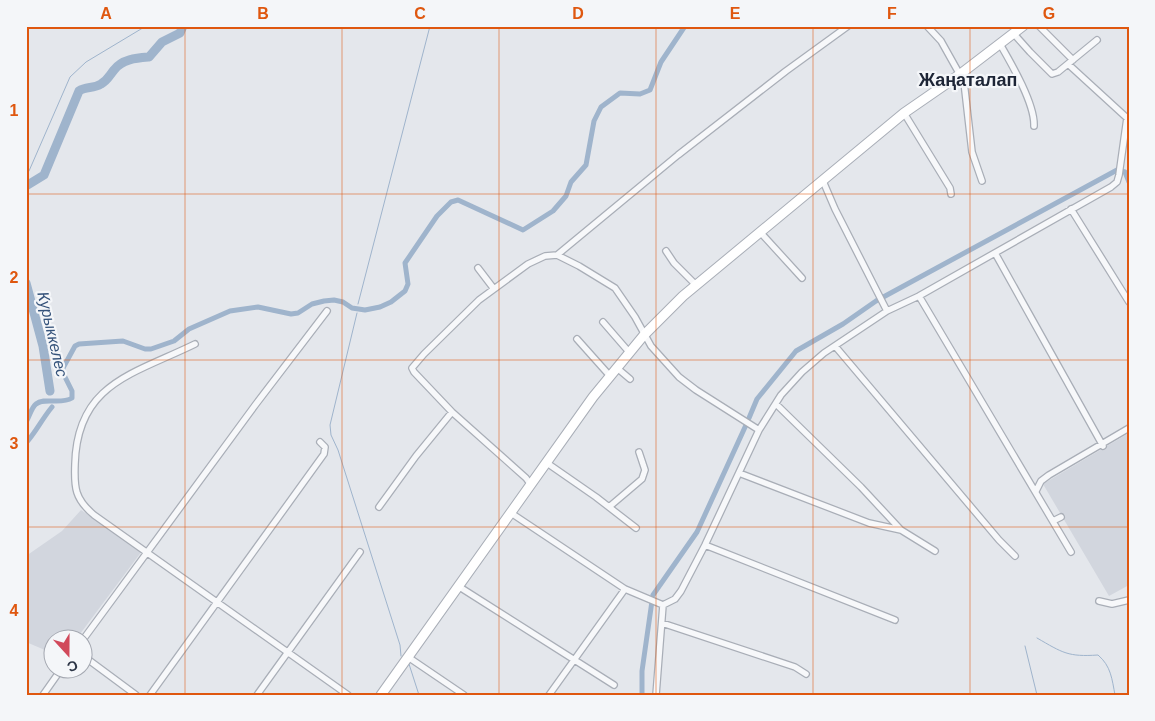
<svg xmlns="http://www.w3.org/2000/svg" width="1155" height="721" font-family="Arial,sans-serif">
  <rect width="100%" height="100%" fill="#e4e7ec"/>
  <path fill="#d2d6de" d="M 1129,433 L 1129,585 L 1109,596 L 1043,484 Z
    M 81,510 L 142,551 L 77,638 L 52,638 L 52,653 L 26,642 L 26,556 L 62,531 Z"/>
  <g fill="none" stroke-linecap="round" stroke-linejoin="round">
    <path stroke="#9fb4cc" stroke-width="1" d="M 29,171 L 70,77 L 86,62 L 146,26
      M 358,304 L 430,26
      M 357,313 L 330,425 L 331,435 L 338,450 L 400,645 L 401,656
      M 1037,638 C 1063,653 1068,657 1098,655 C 1111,666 1112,679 1115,695
      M 1025,646 L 1037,695
      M 409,664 L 419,695"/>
    <path stroke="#9fb4cc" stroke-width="5" d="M 749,418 L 757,399 L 796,351 L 843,324 L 876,301 L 1117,170 L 1125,172 L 1129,182
      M 26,422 C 30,416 31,408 36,404 C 44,397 61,405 72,398 L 72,391 L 64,375 L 63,368 L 75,346 L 79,344 L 123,341 L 145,349 L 151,349 L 174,341 L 189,329 L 230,311 L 258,307 L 291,314 L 298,313 L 312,304 L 324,301 L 334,300 L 343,302 L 352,308 L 365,310 L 380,307 L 391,302 L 405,291 L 408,284 L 405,263 L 437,216 L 451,202 L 458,200 L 523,230 L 553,211 L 566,196 L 571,182 L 586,165 L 594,121 L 601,107 L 620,93 L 640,94 L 650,90 L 661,62 L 685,26
      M 26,443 C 36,432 42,419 52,407
      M 653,595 L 697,532 L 746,425
      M 642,695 L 642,671 L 652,601"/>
    <path stroke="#9fb4cc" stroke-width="9" d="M 26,186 L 44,175 L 79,91 C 86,86 93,89 101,84 C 108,80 109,76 114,70 C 122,59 137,58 149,57 L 162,42 L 180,33 L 183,26
      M 26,283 L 43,346 L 50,391"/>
    <defs>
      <path id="minor" d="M 927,26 L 941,41 L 964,82 L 972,152 L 982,181
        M 1039,26 L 1073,60
        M 1014,34 L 1030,52 L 1052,74 L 1058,72 L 1097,40
        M 1000,44 C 1011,63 1035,104 1034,126
        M 904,113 L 950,188 L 951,194
        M 823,181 L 835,209 L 887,311
        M 1071,209 L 1129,302
        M 761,233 L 802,278
        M 666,251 L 674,263 L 696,285
        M 995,253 L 1103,446
        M 557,255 L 678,155 L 786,71 L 848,26
        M 478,268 L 494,289
        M 919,296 L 1071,552
        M 603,322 L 629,352
        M 577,339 L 610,376
        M 195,344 C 134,374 77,383 75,464 C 74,488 75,499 94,515 L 348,695
        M 835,346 L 999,540 L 1015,556
        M 617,368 L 630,379
        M 776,404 L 861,487 L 901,530
        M 547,463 L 596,497 L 636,528
        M 739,473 L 869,523 L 901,530 L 935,551
        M 531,485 L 526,478 L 452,412 L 414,372 L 412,368 L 424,354 L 479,300 L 528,264 L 545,256 L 557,255 L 579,266 L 615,288 L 635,317 L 651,346 L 679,377 L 696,390 L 759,430
        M 1036,491 L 1041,481 L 1049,475 L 1129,428
        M 379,507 L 416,456 L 452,412
        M 609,507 L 642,479 L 645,470 L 639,452
        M 511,513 L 625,589 L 663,605
        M 1053,521 L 1061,517
        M 705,545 L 895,620
        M 458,586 L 614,685
        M 1099,601 L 1112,604 L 1129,600
        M 663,605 L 675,599 L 681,591 L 705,545 L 759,430 L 781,395 L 802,372 L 824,353 L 887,311 L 919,296 L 1111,187 L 1117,182 L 1119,175 L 1127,118 L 1068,64
        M 662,623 L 795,667 L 806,674
        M 82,641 L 256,404 L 327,311
        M 82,655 L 136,695
        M 408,657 L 464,695
        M 43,695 L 62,668
        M 150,695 L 324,454 L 325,447 L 320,442
        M 257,695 L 360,552
        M 549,695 L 625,589
        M 656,695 L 663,605"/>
      <path id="secondary" d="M 381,695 L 593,397 L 644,335 L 683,296 L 904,113 L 959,75 L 1023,26"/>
    </defs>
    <use href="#minor" stroke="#a9aeb7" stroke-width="8"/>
    <use href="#secondary" stroke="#a9aeb7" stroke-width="11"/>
    <use href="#minor" stroke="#f7f8fa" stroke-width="5.5"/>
    <use href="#secondary" stroke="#fff" stroke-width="9"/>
  </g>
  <path fill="none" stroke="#df570f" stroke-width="1" stroke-opacity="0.55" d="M 185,26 L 185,695M 342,26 L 342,695M 499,26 L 499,695M 656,26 L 656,695M 813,26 L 813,695M 970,26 L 970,695M 26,194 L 1129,194M 26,360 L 1129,360M 26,527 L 1129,527"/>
  <g text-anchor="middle" stroke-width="4.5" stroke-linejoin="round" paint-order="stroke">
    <g font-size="16" font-style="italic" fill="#34527a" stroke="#f4f6f9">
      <text transform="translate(53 334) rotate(77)" y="6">Курыккелес</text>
    </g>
    <g font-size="18" font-weight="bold" fill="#1d2536" stroke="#f4f6f9">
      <text x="968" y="86">Жаңаталап</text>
    </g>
  </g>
  <rect width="1155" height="721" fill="none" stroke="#f4f6f9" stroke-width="55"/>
  <g transform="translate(68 654) rotate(159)"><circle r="24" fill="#f4f6f9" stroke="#a4a8b1"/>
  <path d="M0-4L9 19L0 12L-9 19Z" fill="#d1495b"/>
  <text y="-8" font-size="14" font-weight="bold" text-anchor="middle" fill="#2b3445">С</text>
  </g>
  <rect x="28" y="28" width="1100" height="666" fill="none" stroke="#df570f" stroke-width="2"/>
  <g font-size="16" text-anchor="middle" font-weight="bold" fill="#df570f">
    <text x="106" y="19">A</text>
    <text x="263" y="19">B</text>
    <text x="420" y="19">C</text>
    <text x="578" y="19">D</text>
    <text x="735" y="19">E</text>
    <text x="892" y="19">F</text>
    <text x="1049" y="19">G</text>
    <text x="14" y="116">1</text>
    <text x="14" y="283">2</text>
    <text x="14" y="449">3</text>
    <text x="14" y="616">4</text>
  </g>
</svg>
